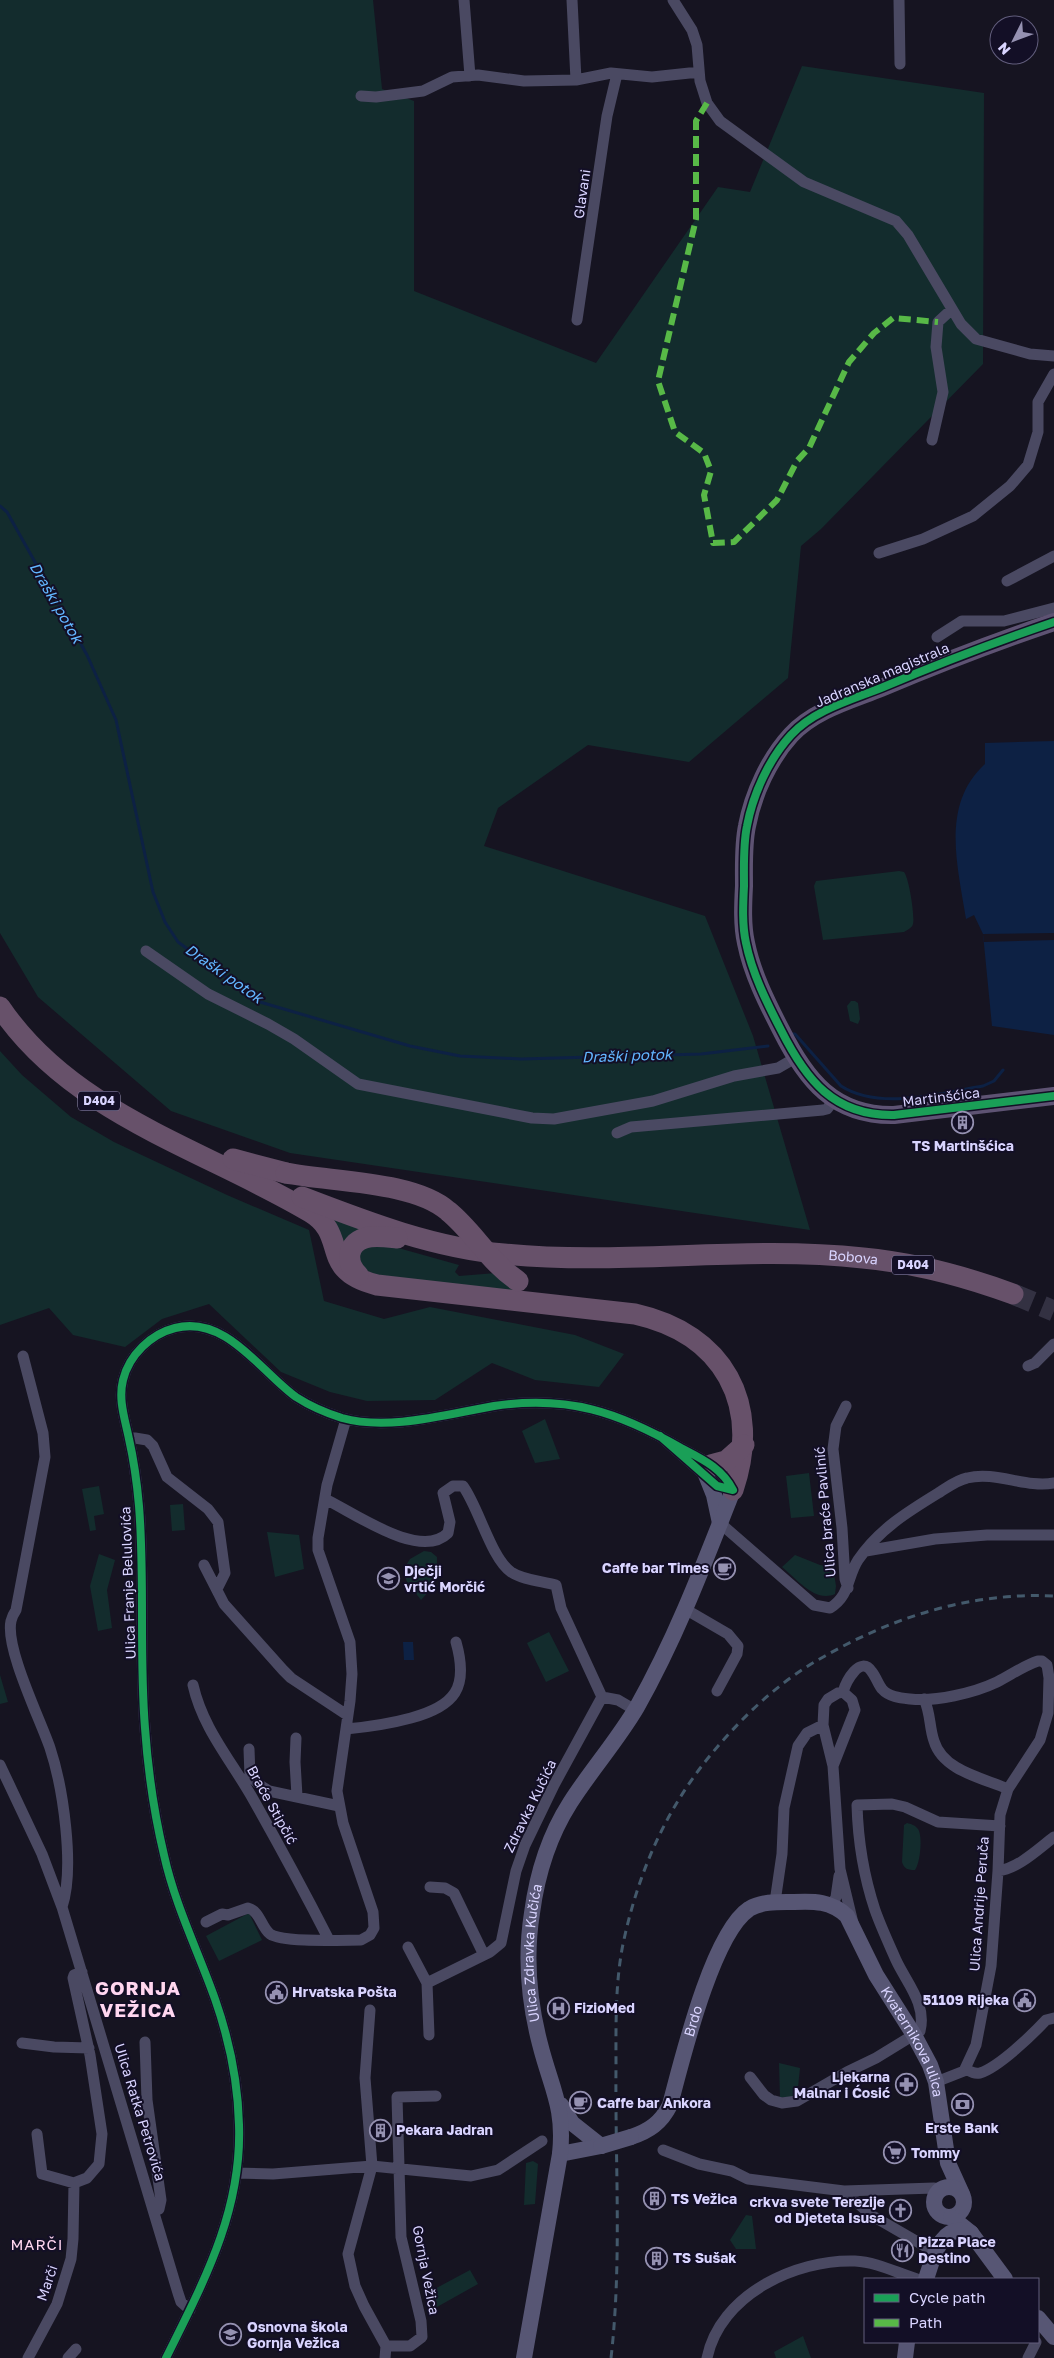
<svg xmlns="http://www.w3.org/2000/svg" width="1054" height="2358" font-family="'Golos Text',sans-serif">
  <rect width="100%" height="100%" fill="#161421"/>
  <path fill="#132c2d" d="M 0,0 L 373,0 L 382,89 L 414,101 L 414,291 L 596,363 L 718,187 L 750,192 L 802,66 L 984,93 L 983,364 L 821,529 L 801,546 L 788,678 L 689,762 L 588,745 L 498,808 L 484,846 L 705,916 L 753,1036 L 810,1230 L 290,1153 L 171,1111 L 38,997 L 0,933 Z
    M 899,871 L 904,872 C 909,878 915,916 913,924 C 912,928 907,930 904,932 L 823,940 L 814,886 L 816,881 Z
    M 851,1001 L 855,1001 L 858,1003 L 860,1019 L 858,1024 L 850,1021 L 847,1006 Z
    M 0,1051 L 22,1075 L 71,1117 L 114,1142 L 227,1195 L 309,1230 L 324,1301 L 384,1319 L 430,1307 L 575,1335 L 624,1354 L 599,1387 L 535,1380 L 492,1363 L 435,1400 L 367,1401 L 330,1392 L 281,1372 L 209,1304 L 162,1319 L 125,1347 L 73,1335 L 49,1308 L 0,1325 Z
    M 332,1220 L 337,1220 L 373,1234 L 345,1248 Z
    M 384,1244 L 459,1265 L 455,1272 L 459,1276 L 496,1273 L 519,1293 L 398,1280 L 362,1271 L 359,1253 L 362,1249 Z
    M 545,1419 L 560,1459 L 535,1463 L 522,1431 Z
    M 809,1473 L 814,1516 L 791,1518 L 786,1476 Z
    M 99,1486 L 104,1514 L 94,1516 L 96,1530 L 90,1531 L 82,1489 Z
    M 183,1504 L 185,1530 L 172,1531 L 170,1505 Z
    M 267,1532 L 299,1535 L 304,1569 L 275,1577 Z
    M 424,1551 L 431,1552 L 437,1557 C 437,1577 435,1586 421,1600 L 407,1582 L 403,1570 L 410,1559 Z
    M 99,1554 L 115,1560 L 107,1590 L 112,1628 L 98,1631 L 90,1586 Z
    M 795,1555 L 820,1565 L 833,1567 L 836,1586 L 835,1594 C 815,1603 797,1579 782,1567 Z
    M 549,1632 L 569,1671 L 546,1682 L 527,1643 Z
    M 0,1675 L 8,1702 L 0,1704 Z
    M 907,1823 C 911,1824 915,1825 918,1829 C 923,1836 920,1864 915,1870 C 908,1870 904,1869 902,1862 L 904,1825 Z
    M 249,1913 L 262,1940 L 219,1961 L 206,1936 Z
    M 779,2063 L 800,2068 L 797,2097 L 780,2098 Z
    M 533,2161 L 538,2164 L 535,2204 L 524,2205 L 526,2163 Z
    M 746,2215 L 752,2216 L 756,2249 L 736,2249 L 730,2240 Z
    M 470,2270 L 478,2284 L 437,2307 L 429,2292 Z
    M 803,2336 L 811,2358 L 776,2358 L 774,2352 Z"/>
  <path fill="#0d2144" d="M 1054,741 L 1054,1035 L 992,1026 L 983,934 L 974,915 L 966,919 C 958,867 940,805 985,764 L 985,743 Z
    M 403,1642 L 413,1642 L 414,1660 L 404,1660 Z"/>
  <path fill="#161421" d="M 1054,933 L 1054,940 L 984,942 L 983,934 Z"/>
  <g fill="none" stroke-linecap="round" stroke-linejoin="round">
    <path stroke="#0d2144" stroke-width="3" d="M 0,506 L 7,512 L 87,655 L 116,720 L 153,892 L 165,922 L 178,942 L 260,1002 L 410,1046 L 460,1056 L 521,1059 L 701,1054 L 768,1046
      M 792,1034 L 795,1034 L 841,1086 C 880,1111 940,1093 983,1086 L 994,1081 L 1003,1070"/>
    <path stroke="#333142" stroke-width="21" stroke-dasharray="21 11" stroke-linecap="butt" d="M 1013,1294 L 1054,1311"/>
    <path stroke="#4a4962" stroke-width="11" d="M 464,0 L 470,76
      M 572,0 L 576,80 L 611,73 L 652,77 L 699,72
      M 673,0 L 692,30 L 697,45 L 700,81 L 707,103 L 720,121 L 804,182 L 896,221 L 908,235 L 961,324 L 976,339 L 1030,354 L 1054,356
      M 899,0 L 900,64
      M 361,96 L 376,97 L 423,91 L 452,77 L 478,75 L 524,81 L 576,80
      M 577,320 L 607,116 L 617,74
      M 932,440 L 943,392 L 936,347 L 938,322 L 951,310
      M 879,553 L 923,539 L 973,516 L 1010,486 L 1028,465 L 1038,432 L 1038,402 L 1054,374
      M 1007,581 L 1054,556
      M 937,637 L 962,621 L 1004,621 L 1054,608
      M 146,951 L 208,994 L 268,1024 L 294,1039 L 358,1084 L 532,1118 L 554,1119 L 653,1101 L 734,1076 L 778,1068 L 797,1057
      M 617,1133 L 631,1127 L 823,1110 L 827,1109 L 834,1100
      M 23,1356 L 43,1433 L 45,1457 L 16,1610 C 14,1613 12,1617 11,1621 C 5,1648 40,1719 50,1748 C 63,1787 75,1868 62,1907
      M 1028,1366 L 1035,1363 L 1054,1344
      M 846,1406 L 836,1426 L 833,1449 L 842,1528 L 845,1579 L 848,1588
      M 129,1437 L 147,1440 L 153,1446 L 167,1477 L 208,1509 L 218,1522 L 225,1573 L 217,1589
      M 325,1499 C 353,1512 420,1561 448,1533 L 450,1522 L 443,1493 L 453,1486 L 463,1486 C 479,1508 491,1558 511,1572 C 523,1580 541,1581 556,1585 L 561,1608 L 602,1697
      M 720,1523 L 814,1605 L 830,1608 C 850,1596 847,1577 858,1560 C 879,1529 909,1511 940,1492 C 948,1487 957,1480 967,1478 C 996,1471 1025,1488 1054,1483
      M 866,1551 L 935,1539 L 987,1535 L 1054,1535
      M 204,1565 L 224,1604 L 283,1670 L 291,1678 L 347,1715
      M 685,1609 L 728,1634 L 738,1646 L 737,1654 L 717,1691
      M 193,1685 C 203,1729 231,1760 253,1799 C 279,1845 305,1893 329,1940
      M 843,1692 C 846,1682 860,1654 872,1672 C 876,1677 878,1684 882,1689 C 889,1697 900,1698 910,1699 C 935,1702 974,1693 997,1682 C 1011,1675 1023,1666 1038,1661 L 1042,1661 L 1047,1665 L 1049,1678 L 1048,1713 L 1040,1740 L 1008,1789 L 1000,1815 L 998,1871 L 991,1966 L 976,2045 L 964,2071 L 936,2082
      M 602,1697 L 618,1700 L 635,1710
      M 924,1699 C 931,1714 929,1727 934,1741 C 943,1771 983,1778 1008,1789
      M 346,1729 C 368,1727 389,1724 411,1718 C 455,1706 469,1688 456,1642
      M 296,1738 L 295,1762 L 297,1796
      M 249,1749 L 250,1776 L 261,1786 L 269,1791 L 339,1806
      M 0,1765 L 42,1854 L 62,1907 L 178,2293 L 181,2302 L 190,2310
      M 833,1766 L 855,1710 L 852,1700 L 843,1692 L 838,1693 L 828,1699 L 824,1705 L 823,1725 L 833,1766 L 840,1869 L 853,1923
      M 998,1871 C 1019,1868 1038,1849 1054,1837
      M 430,1887 L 445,1888 L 454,1893 L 484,1955
      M 775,1902 L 782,1854 L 784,1808 L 798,1746 L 807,1733 L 823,1725
      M 832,1905 L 836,1897 L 839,1876
      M 206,1922 L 222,1914 L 228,1915 L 248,1908 C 260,1911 261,1927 270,1934 C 283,1943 343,1940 361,1940 L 370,1935 L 374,1928 L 373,1912 L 343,1823 L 337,1791 L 350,1701 L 352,1674 L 350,1642 L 318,1550 L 318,1538 L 327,1485 L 346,1419
      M 408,1947 L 427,1983
      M 370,2010 L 365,2078 L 372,2166 L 348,2254 L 355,2286 L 364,2306 L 386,2346
      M 429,2035 L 427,1983 L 490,1952 L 501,1943 L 516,1871 L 525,1845 L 554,1785 L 602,1697
      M 145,2042 L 147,2100 L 161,2200 L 159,2209 L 154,2210
      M 22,2043 L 54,2047 L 89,2048
      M 966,2069 C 971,2072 974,2074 980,2073 C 999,2067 1032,2035 1046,2020 L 1054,2018
      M 750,2077 L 764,2095 L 771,2100 L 782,2103 L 797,2101 L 847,2072 L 876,2058 L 920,2031 C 927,2004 906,1982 896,1960 C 889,1944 881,1927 875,1910 C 864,1877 858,1840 857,1805 L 892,1804 L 905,1807 L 938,1822 L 1000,1826
      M 663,2150 L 699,2164 L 732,2171 L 748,2179 L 844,2191 L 934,2188
      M 236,2173 L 273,2174 L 372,2166 L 471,2176 L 498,2170 L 542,2141
      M 74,2183 L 87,2178 L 99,2164 L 102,2134 L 90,2055 L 73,1978 L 74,1975 L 82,1972
      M 844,2191 L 871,2215 L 935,2252
      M 28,2358 L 57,2304 L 71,2259 L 73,2239 L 74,2183 L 42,2174 L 37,2134
      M 68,2358 L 76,2349
      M 166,2358 C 203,2283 242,2212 239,2125 C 238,2082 229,2039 215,1999 C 198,1951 175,1905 164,1855 C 154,1813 148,1771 145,1728 C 139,1654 145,1580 139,1506 C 137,1483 134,1461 129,1439 C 125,1419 118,1400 123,1380 C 129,1355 151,1334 175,1328 C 226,1315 260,1371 296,1397 C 310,1406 326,1413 342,1418 C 389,1431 447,1414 494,1406 C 568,1395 618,1412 681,1448 C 702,1459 722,1468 733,1490 L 717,1486 L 660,1436
      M 385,2358 L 386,2346 L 410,2346 L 422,2337 L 421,2321 L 401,2237 L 397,2097 L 436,2096
      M 707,2358 C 720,2295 795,2259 855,2261 C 877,2262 897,2273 917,2279
      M 1028,2358 L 1036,2342"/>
    <g stroke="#575674" stroke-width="16">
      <path d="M 706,1475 L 714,1495 L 720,1523"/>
      <path d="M 561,2105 L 572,2123 L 601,2146"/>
      <path id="s1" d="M 631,2137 C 649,2131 661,2123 670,2105 C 682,2060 712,1934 749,1909 C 762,1901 779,1902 794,1902 C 814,1901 831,1901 847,1916 L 876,1975 L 914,2035 L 930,2065 L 936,2082 L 948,2163 L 962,2194"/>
      <path d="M 560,2154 L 601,2146"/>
      <circle cx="949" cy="2202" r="15"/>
      <path d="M 951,2217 L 971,2233 L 1005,2279"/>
      <path d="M 926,2279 C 933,2258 941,2221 971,2233"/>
      <path d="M 1038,2318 L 1054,2337"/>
      <path id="s2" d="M 524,2358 L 560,2154 C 565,2107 551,2088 540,2044 C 529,2002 525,1957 532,1913 C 537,1875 549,1836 570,1803 C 591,1770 617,1741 637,1707 C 676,1638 704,1564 733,1490"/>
      <path d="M 905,2358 L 907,2342"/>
    </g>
    <path stroke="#5e5373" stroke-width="18" d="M 1054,622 C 995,642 938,664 881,688 C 851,700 814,710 791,735 C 769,759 753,794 747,826 C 743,845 744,867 744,886 C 743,905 742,925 746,943 C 752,973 767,1003 781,1030 C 806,1080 834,1116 894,1115 L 1054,1096"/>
    <g stroke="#67516a" stroke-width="21">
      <path d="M 0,1007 C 72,1114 204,1149 310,1212 C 350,1236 317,1270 377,1285 L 635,1314 C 724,1334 762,1404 733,1490"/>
      <path d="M 233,1159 L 286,1173"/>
      <path id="s3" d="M 302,1197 C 367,1222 434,1248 504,1254 C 623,1266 744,1245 863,1258 C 914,1263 964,1276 1013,1294"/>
      <path d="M 358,1275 C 346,1263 346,1244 365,1238 C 374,1235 387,1237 397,1238"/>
      <path d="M 711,1465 L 726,1461 L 744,1445"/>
    </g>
    <path stroke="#43596b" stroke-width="3" stroke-dasharray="8 6" stroke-linecap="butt" d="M 611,2358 C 622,2262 615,2163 616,2067 C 616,2026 615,1984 623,1944 C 638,1873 666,1808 713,1752 C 745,1714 781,1680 825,1656 C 895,1616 973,1592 1054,1596"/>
    <path stroke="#575674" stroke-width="16" d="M 601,2146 L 631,2137"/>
    <path stroke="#67516a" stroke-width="21" d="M 286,1173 C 332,1182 414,1181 448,1211 C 474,1232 490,1263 518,1281"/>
    <path stroke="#58b947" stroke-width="6" stroke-dasharray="12 6" stroke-linecap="butt" d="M 707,103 L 696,121 L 696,219 L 658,381 L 675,432 L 704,453 L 711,471 L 704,495 L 713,543 L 734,542 L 777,500 L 797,461 L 809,448 L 849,362 L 874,333 L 893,318 L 938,322"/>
    <defs>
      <path id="cycleway" d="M 1054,622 C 995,642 938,664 881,688 C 851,700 814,710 791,735 C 769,759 753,794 747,826 C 743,845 744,867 744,886 C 743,905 742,925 746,943 C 752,973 767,1003 781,1030 C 806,1080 834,1116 894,1115 L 1054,1096
        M 166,2358 C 203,2283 242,2212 239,2125 C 238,2082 229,2039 215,1999 C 198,1951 175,1905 164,1855 C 154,1813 148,1771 145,1728 C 139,1654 145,1580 139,1506 C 137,1483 134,1461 129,1439 C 125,1419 118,1400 123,1380 C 129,1355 151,1334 175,1328 C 226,1315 260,1371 296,1397 C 310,1406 326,1413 342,1418 C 389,1431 447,1414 494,1406 C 568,1395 618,1412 681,1448 C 702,1459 722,1468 733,1490 L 717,1486 L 660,1436"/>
    </defs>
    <use href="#cycleway" stroke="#130f26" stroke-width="11"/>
    <use href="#cycleway" stroke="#1a9f57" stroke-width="8"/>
  </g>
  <defs>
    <symbol id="building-ring" viewBox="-11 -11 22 22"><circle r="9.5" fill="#130f26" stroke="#9591b1" stroke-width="1.5"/><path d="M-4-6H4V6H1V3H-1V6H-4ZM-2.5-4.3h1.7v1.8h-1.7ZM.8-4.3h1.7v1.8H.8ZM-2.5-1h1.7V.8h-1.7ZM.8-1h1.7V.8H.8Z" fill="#9591b1"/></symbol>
    <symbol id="cafe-ring" viewBox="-11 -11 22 22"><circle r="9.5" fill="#130f26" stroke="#9591b1" stroke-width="1.5"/><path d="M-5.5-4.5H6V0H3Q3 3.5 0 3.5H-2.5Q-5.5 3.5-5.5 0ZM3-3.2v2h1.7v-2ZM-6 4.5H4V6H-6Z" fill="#9591b1"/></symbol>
    <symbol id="school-ring" viewBox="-11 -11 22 22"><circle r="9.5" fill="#130f26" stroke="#9591b1" stroke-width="1.5"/><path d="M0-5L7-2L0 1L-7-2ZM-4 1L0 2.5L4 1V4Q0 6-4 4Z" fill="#9591b1"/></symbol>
    <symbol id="civic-ring" viewBox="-11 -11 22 22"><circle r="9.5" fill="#130f26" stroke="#9591b1" stroke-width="1.5"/><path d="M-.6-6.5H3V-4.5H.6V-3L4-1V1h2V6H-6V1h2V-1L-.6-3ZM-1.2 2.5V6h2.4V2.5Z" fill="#9591b1"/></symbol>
    <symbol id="hospital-ring" viewBox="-11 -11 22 22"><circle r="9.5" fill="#130f26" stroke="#9591b1" stroke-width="1.5"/><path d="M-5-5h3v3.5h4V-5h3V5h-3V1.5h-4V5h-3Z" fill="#9591b1"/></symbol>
    <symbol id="pharmacy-ring" viewBox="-11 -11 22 22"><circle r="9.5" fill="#130f26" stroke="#9591b1" stroke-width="1.5"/><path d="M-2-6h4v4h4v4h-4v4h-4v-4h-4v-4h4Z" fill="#9591b1"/></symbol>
    <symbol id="bank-ring" viewBox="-11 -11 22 22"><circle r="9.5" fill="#130f26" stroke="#9591b1" stroke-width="1.5"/><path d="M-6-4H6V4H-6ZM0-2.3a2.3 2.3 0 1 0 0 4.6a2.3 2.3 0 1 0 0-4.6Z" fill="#9591b1"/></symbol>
    <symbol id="supermarket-ring" viewBox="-11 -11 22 22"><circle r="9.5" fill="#130f26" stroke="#9591b1" stroke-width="1.5"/><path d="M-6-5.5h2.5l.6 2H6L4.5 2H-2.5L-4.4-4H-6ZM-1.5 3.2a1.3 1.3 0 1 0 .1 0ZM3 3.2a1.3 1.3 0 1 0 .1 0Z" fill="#9591b1"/></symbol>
    <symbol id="church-ring" viewBox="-11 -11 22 22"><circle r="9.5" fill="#130f26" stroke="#9591b1" stroke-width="1.5"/><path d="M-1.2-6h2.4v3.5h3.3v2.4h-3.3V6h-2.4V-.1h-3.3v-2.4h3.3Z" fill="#9591b1"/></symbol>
    <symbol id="restaurant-ring" viewBox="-11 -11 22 22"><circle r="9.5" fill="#130f26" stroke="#9591b1" stroke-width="1.5"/><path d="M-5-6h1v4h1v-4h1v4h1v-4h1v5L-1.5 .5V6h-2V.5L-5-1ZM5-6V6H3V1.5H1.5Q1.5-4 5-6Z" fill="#9591b1"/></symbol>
  </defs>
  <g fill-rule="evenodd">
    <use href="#building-ring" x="950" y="1110" width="25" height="25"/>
    <use href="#cafe-ring" x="712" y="1556" width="25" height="25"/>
    <use href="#school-ring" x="376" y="1566" width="25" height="25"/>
    <use href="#civic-ring" x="264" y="1980" width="25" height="25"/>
    <use href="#civic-ring" x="1012" y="1988" width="25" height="25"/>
    <use href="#hospital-ring" x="546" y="1996" width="25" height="25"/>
    <use href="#pharmacy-ring" x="894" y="2072" width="25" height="25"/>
    <use href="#cafe-ring" x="568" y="2090" width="25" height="25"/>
    <use href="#bank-ring" x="950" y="2092" width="25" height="25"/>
    <use href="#building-ring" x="368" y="2118" width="25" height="25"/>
    <use href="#supermarket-ring" x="882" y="2140" width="25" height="25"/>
    <use href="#building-ring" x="642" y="2186" width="25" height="25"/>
    <use href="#church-ring" x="888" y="2198" width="25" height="25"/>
    <use href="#restaurant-ring" x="890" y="2238" width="25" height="25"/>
    <use href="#building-ring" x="644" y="2246" width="25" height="25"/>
    <use href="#school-ring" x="218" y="2322" width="25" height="25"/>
  </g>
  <g text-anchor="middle" stroke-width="4" stroke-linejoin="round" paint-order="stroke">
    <g fill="#130f26" stroke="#9e99be" stroke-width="1">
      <rect x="78" y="1091.5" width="42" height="19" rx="4"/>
      <rect x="892" y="1255.5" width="42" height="19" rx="4"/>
    </g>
    <g font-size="12" font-weight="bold" fill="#d9d4ff">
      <text x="99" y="1105">D404</text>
      <text x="913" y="1269">D404</text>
    </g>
    <g font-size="14" fill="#d9d4ff" stroke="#130f26">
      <text transform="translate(582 194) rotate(-82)" y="5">Glavani</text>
      <text transform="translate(882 675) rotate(-23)" y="5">Jadranska magistrala</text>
      <text transform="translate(941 1097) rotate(-7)" y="5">Martinšćica</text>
      <text dy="5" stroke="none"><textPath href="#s3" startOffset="560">Bobova</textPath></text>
      <text transform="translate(825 1512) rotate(-95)" y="5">Ulica braće Pavlinić</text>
      <text transform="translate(128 1583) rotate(-92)" y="5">Ulica Franje Belulovića</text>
      <text transform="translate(272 1805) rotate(61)" y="5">Braće Stipčić</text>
      <text transform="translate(530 1806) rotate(-64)" y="5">Zdravka Kučića</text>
      <text transform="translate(979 1904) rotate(-86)" y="5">Ulica Andrije Peruča</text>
      <text dy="5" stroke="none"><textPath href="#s2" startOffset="412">Ulica Zdravka Kučića</textPath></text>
      <text dy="5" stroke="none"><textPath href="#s1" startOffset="139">Brdo</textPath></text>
      <text dy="5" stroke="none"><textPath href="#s1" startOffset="511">Kvaternikova ulica</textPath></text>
      <text transform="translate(140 2112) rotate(73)" y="5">Ulica Ratka Petrovića</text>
      <text transform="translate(426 2270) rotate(79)" y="5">Gornja Vežica</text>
      <text transform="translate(47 2283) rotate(-71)" y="5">Marči</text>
    </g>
    <g font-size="14" font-weight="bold" fill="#d9d4ff" stroke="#130f26" text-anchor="start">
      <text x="963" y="1151" text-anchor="middle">TS Martinšćica</text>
      <text x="709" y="1573" text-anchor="end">Caffe bar Times</text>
      <text x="404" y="1576">Dječji<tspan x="404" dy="16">vrtić Morčić</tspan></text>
      <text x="292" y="1997">Hrvatska Pošta</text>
      <text x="1009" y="2005" text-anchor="end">51109 Rijeka</text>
      <text x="574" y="2013">FizioMed</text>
      <text x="890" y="2082" text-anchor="end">Ljekarna<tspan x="890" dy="16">Malnar i Ćosić</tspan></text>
      <text x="597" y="2108">Caffe bar Ankora</text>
      <text x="962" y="2133" text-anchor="middle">Erste Bank</text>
      <text x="396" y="2135">Pekara Jadran</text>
      <text x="911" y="2158">Tommy</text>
      <text x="671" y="2204">TS Vežica</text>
      <text x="885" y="2207" text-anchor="end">crkva svete Terezije<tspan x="885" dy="16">od Djeteta Isusa</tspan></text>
      <text x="918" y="2247">Pizza Place<tspan x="918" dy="16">Destino</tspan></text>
      <text x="673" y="2263">TS Sušak</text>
      <text x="247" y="2332">Osnovna škola<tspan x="247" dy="16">Gornja Vežica</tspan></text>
    </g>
    <g font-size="15" font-style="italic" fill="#62b6ff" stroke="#130f26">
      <text transform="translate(56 603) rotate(60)" y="5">Draški potok</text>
      <text transform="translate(224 974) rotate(35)" y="5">Draški potok</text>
      <text transform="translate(627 1056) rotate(-2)" y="5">Draški potok</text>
    </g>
    <g font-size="15" letter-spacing="1" fill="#ffd6f0" stroke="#130f26">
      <text x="37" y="2250">MARČI</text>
    </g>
    <g font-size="19" font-weight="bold" letter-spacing="1" fill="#ffd6f0" stroke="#130f26">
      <text x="138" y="1995">GORNJA<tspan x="138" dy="22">VEŽICA</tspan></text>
    </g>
  </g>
  <rect x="864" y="2278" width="175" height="65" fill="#130f26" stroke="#625e7d"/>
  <rect x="874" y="2294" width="25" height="8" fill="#1a9f57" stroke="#625e7d"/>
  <text x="909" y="2303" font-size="15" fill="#d9d4ff">Cycle path</text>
  <rect x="874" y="2319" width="25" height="8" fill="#58b947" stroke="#625e7d"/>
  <text x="909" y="2328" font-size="15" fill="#d9d4ff">Path</text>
  <g transform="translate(1014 40) rotate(228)"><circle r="24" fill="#130f26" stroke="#625e7d"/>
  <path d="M0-4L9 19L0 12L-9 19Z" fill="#9591b1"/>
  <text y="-8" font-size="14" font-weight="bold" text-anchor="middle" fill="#d9d4ff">N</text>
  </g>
</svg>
